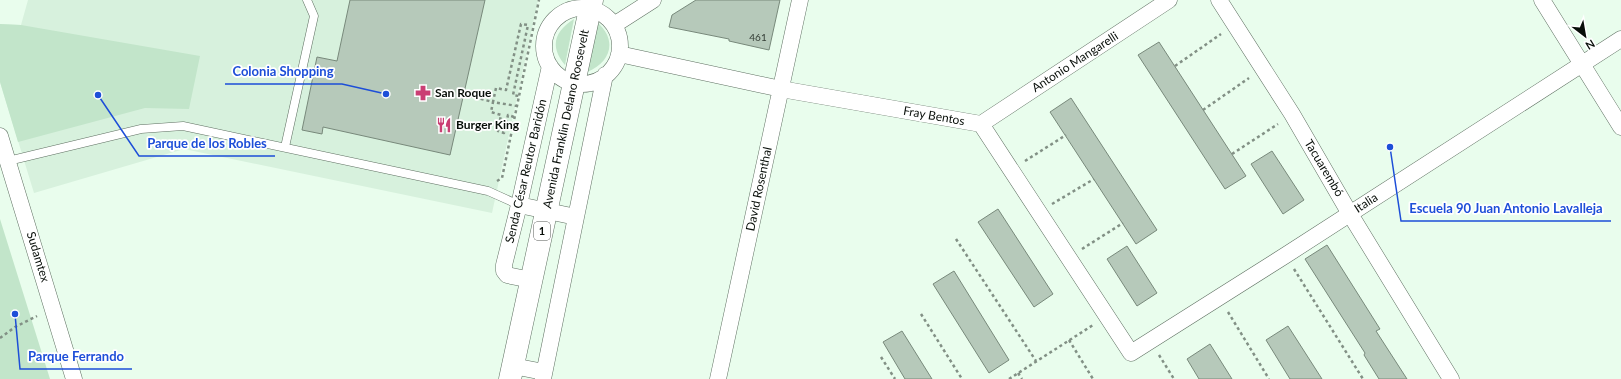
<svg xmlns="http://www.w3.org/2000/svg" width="1621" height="379" font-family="Lato,sans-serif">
  <rect width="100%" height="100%" fill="#e9fded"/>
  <path fill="#d7f1dd" d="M 28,0 L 538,0 L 492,213 L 184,149 L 34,193 L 0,82 L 0,24 L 21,25 Z"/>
  <path fill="#c2e5ca" d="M 574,19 L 565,65 C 549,46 555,31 574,19 Z
    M 598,23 C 618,41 610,63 587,72 Z
    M 0,24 L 21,25 L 200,56 L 189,109 L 145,108 L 18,142 L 0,82 Z
    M 0,219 L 50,379 L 0,379 Z"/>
  <path fill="#b6c9ba" stroke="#78897b" d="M 350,0 L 485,0 L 450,155 L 323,127 L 322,134 L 302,130 L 317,57 L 337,61 Z
    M 696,0 L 780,0 L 769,50 L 729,41 L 729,39 L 669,27 L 672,15 Z
    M 1159,42 L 1246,176 L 1225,189 L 1138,55 Z
    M 1071,98 L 1157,230 L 1136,244 L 1050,112 Z
    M 1272,151 L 1304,200 L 1283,214 L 1251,164 Z
    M 998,209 L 1053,294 L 1034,307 L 978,222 Z
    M 1327,245 L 1380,329 L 1376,331 L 1407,379 L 1379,379 L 1364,355 L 1365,353 L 1305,259 Z
    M 1127,246 L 1157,293 L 1137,306 L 1107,259 Z
    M 954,271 L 1009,360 L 989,373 L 933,284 Z
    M 1288,326 L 1322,379 L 1290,379 L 1266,340 Z
    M 902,331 L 932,379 L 905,379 L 883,342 Z
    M 1210,344 L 1232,379 L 1199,379 L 1187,359 Z"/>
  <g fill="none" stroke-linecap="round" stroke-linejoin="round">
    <defs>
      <path id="service" d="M 285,147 L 314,16 L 307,0
        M 8,161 L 141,129 L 183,126 L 488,191 L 519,205"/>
      <path id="minor" d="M 1219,0 L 1292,114 L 1350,214 L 1451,379
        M 1542,0 L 1621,127
        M544 46a38 38 0 1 1 76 0a38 38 0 1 1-76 0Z
        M 614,25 L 653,0
        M 619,54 L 781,89 L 981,124 L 1131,353 L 1286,255 L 1621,39
        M 981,124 L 1169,0
        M 0,136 L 74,379
        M 519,205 L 576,217
        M 531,280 L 507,275 L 504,271 L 504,265 L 519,205 L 550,66
        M 513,366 L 544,372
        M 543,379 L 605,75
        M 718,379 L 800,0"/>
      <path id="primary" d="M 510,379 L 592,0"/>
    </defs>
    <use href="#service" stroke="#5f7062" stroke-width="9"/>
    <use href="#minor" stroke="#5f7062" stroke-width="17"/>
    <use href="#primary" stroke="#5f7062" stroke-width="23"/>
    <path stroke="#829085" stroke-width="2.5" stroke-dasharray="3 3" stroke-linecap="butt" d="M 1175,66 L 1221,34
      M 469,96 L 493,102 L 496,88 L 506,90 L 521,24 L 528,25 L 513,95 L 519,96
      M 1203,110 L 1249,78
      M 514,117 L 508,115 L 504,133 L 498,131 L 501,115 L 491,112 L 493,102 L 517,106
      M 1232,154 L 1278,124
      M 1025,161 L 1066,135
      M 497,181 L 502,178 L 539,0
      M 1052,204 L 1094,179
      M 956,239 L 1036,361
      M 1082,249 L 1123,223
      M 1294,269 L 1363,379
      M 1228,312 L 1269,379
      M 921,314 L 962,379
      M 0,338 L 15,327 L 37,316
      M 1069,340 L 1093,379
      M 1159,355 L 1174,379
      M 881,357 L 895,379
      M 1018,373 L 1022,379
      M 1009,379 L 1093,325"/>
    <use href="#service" stroke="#fff" stroke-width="8"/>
    <use href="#minor" stroke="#fff" stroke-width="16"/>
    <use href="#primary" stroke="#fff" stroke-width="22"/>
  </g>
  <defs>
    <symbol id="pharmacy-bare" viewBox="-9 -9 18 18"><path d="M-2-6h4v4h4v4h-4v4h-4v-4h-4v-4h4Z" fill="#ca3e73" stroke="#fff" stroke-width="2.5" paint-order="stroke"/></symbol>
    <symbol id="restaurant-bare" viewBox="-9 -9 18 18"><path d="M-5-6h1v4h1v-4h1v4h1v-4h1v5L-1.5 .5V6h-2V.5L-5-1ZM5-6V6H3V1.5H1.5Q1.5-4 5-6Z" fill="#ca3e73" stroke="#fff" stroke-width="2.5" paint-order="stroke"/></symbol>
  </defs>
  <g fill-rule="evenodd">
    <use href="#pharmacy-bare" x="412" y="82" width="22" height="22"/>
    <use href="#restaurant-bare" x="433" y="114" width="22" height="22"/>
  </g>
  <g text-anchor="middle" stroke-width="3.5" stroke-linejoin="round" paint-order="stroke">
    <g font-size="10" fill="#343d35">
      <text x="758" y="41">461</text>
    </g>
    <rect fill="#fff" stroke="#525653" stroke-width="1" x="534" y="222" width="16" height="18" rx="3"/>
    <g font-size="11" font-weight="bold" fill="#080e09">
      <text x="542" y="235">1</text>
    </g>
    <g font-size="12" fill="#080e09" stroke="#fff">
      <text transform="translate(1075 62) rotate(-33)" y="4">Antonio Mangarelli</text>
      <text transform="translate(934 116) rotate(10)" y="4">Fray Bentos</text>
      <text transform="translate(566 119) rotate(-78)" y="4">Avenida Franklin Delano Roosevelt</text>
      <text transform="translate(1324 168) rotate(59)" y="4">Tacuarembó</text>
      <text transform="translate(526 171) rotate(-77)" y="4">Senda César Reutor Baridón</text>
      <text transform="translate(759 189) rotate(-78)" y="4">David Rosenthal</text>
      <text transform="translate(1366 203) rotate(-33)" y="4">Italia</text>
      <text transform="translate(38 257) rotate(73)" y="4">Sudamtex</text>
    </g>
    <g font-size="12" font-weight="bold" fill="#080e09" stroke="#fff" text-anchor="start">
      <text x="435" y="97">San Roque</text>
      <text x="456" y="129">Burger King</text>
    </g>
  </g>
  <path fill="none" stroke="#1d4ed8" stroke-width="1.5" d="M386 94L342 84H225M98 95L139 156H275M1390 147L1401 221H1611M15 314L20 369H132"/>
  <g fill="#1d4ed8" stroke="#fff" stroke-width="1.5">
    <circle cx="386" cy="94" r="4"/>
    <circle cx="98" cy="95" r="4"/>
    <circle cx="1390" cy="147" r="4"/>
    <circle cx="15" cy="314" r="4"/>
  </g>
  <g font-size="13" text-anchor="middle" font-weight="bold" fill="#1d4ed8" stroke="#fff" stroke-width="3.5" stroke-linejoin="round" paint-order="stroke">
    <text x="283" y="76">Colonia Shopping</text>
    <text x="207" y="148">Parque de los Robles</text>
    <text x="1506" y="213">Escuela 90 Juan Antonio Lavalleja</text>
    <text x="76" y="361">Parque Ferrando</text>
  </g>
  <g transform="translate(1585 36) rotate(149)" stroke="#ffffff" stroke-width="3" paint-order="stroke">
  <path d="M0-3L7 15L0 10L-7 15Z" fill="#080e09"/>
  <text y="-6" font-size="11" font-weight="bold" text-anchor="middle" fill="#080e09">N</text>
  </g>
</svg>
